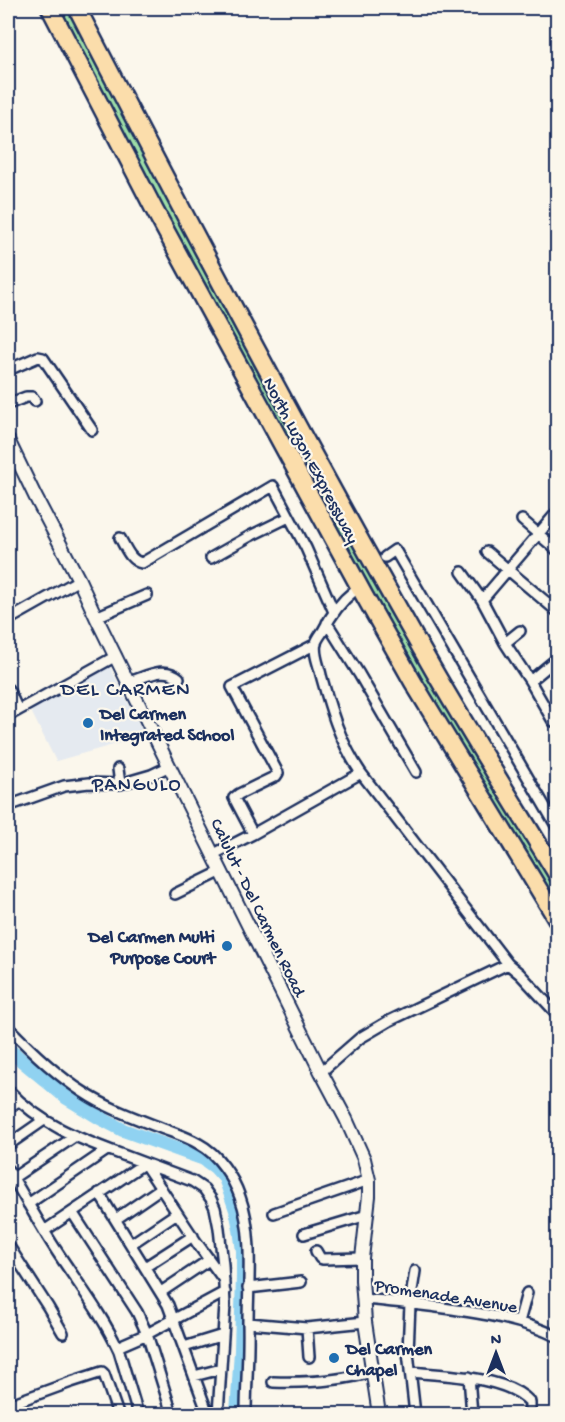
<svg xmlns="http://www.w3.org/2000/svg" width="565" height="1422" font-family="'Gochi Hand',sans-serif">
  <rect width="100%" height="100%" fill="#fbf7ec"/>
  <filter id="ink" filterUnits="userSpaceOnUse"><feTurbulence type="fractalNoise" baseFrequency=".0167" numOctaves="2"/><feDisplacementMap in="SourceGraphic" scale="12" xChannelSelector="R" yChannelSelector="G"/><feConvolveMatrix kernelMatrix="1 2 1 2 8 2 1 2 1" color-interpolation-filters="sRGB"/></filter>
  <g filter="url(#ink)">
    <path fill="#e5eaf0" d="M 108,663 L 145,736 L 56,761 L 30,709 Z"/>
    <path fill="#9edea7" stroke="#5c8682" stroke-width="1.5" d="M 56,8 L 72,8 L 479,754 L 557,885 L 557,915 L 327,518 Z"/>
    <g fill="none" stroke-linecap="round" stroke-linejoin="round">
      <path stroke="#90d2f1" stroke-width="14" d="M 8,1049 L 67,1098 L 100,1118 L 123,1130 L 204,1159 L 215,1167 L 225,1178 L 236,1210 L 240,1229 L 243,1251 L 243,1275 L 241,1350 L 237,1414"/>
      <defs>
        <path id="minor" d="M 8,370 L 38,357 L 43,358 L 92,430
          M 8,404 L 26,397 L 32,397 L 35,401
          M 522,520 L 558,551
          M 120,538 C 126,548 130,561 142,563 L 273,486 L 306,548 L 334,612
          M 487,552 L 558,612
          M 385,557 L 395,550 L 558,829
          M 211,558 L 250,536 L 289,517
          M 462,572 L 482,600 L 505,643 L 530,681 L 553,721 L 558,717
          M 354,591 C 340,602 331,615 323,631 C 321,634 317,639 316,643 C 313,653 319,665 321,675 C 331,711 340,742 361,773 L 508,964 L 520,974 L 558,1015
          M 482,600 L 558,511
          M 96,617 L 147,595
          M 8,620 L 79,580
          M 327,623 L 359,674 L 416,772
          M 505,643 L 520,631
          M 530,681 L 553,662
          M 129,682 C 146,677 164,665 179,678
          M 8,689 L 18,710
          M 8,716 L 116,656
          M 118,769 L 120,784
          M 8,806 L 64,786 L 89,783 L 120,784 L 151,775 L 170,766
          M 253,834 L 234,798 L 239,794 L 276,776 L 278,773 L 232,687 L 316,644
          M 214,854 L 253,834 L 361,773
          M 175,894 L 222,871
          M 8,1027 C 31,1051 55,1074 83,1092 C 107,1108 135,1118 161,1128 C 174,1133 188,1137 199,1144 C 218,1154 233,1177 240,1197 C 254,1235 248,1283 248,1323 L 307,1328 L 365,1322
          M 321,1072 L 360,1038 L 389,1021 L 508,964
          M 8,1090 C 47,1131 93,1143 144,1163 C 160,1169 176,1175 192,1181 L 204,1189 L 211,1199 L 215,1208 L 219,1228 L 223,1265 L 225,1305 L 218,1414
          M 8,1108 L 18,1101
          M 8,1145 L 44,1120
          M 8,1170 C 25,1197 40,1226 58,1253 C 79,1285 103,1316 119,1351 L 138,1414
          M 13,1178 L 74,1137
          M 99,1193 L 168,1305 L 208,1414
          M 28,1204 L 107,1150
          M 72,1212 L 137,1312 L 147,1334 L 172,1414
          M 274,1213 L 369,1180
          M 116,1219 L 161,1188
          M 44,1231 L 139,1167 L 144,1163 L 197,1243 L 224,1280
          M 304,1234 L 367,1215
          M 131,1244 L 177,1213
          M 8,1245 L 48,1307 L 63,1333
          M 316,1251 L 320,1258 L 323,1259 L 362,1258
          M 145,1267 L 193,1236
          M 415,1271 L 410,1304 L 408,1352 L 415,1414
          M 248,1288 L 301,1282
          M 161,1292 L 209,1260
          M 363,1299 C 388,1301 412,1304 437,1307 C 479,1313 519,1318 558,1337
          M 519,1322 L 527,1293
          M 307,1328 L 309,1357
          M 117,1347 L 147,1334 L 225,1292
          M 184,1347 L 223,1335
          M 410,1372 C 443,1375 507,1376 530,1402 L 530,1409 L 527,1414
          M 194,1376 L 221,1369
          M 469,1377 L 472,1414
          M 273,1382 C 306,1383 340,1381 372,1372
          M 8,1405 L 71,1382 L 102,1372 L 104,1374 L 118,1414
          M 246,1414 C 246,1384 249,1354 248,1323"/>
        <path id="secondary" d="M 8,440 L 35,496 L 79,580 L 96,617 L 179,786 L 321,1072 L 346,1119 L 364,1159 L 369,1180 L 369,1196 L 362,1258 L 362,1280 L 365,1322 L 379,1414"/>
        <path id="motorway" d="M 50,8 L 155,211 L 365,597 L 413,682 L 558,921
          M 77,8 C 192,231 309,453 434,671 C 474,740 516,807 558,876"/>
      </defs>
      <use href="#minor" stroke="#1b2f5e" stroke-width="14"/>
      <use href="#secondary" stroke="#1b2f5e" stroke-width="16"/>
      <use href="#motorway" stroke="#1b2f5e" stroke-width="21"/>
      <use href="#minor" stroke="#fbf7ec" stroke-width="9"/>
      <use href="#secondary" stroke="#fbf7ec" stroke-width="12"/>
      <use href="#motorway" stroke="#fbddab" stroke-width="16"/>
    </g>
  </g>
  <g fill="#1f6fb2" stroke="#fbf7ec" stroke-width="2">
    <circle cx="88" cy="723" r="6"/>
    <circle cx="227" cy="946" r="6"/>
    <circle cx="334" cy="1358" r="6"/>
  </g>
  <g text-anchor="middle" stroke-width="4.5" stroke-linejoin="round" paint-order="stroke">
    <g font-size="18" fill="#1b2f5e" stroke="#fbf7ec">
      <text transform="translate(312 460) rotate(62)" y="6">North Luzon Expressway</text>
      <text transform="translate(259 907) rotate(64)" y="6">Calulut - Del Carmen Road</text>
      <text transform="translate(446 1295) rotate(9)" y="6">Promenade Avenue</text>
    </g>
    <g font-size="18" font-weight="bold" fill="#1b2f5e" stroke="#fbf7ec" text-anchor="start">
      <text x="100" y="719">Del Carmen<tspan x="100" dy="21">Integrated School</tspan></text>
      <text x="215" y="942" text-anchor="end">Del Carmen Multi<tspan x="215" dy="21">Purpose Court</tspan></text>
      <text x="346" y="1354">Del Carmen<tspan x="346" dy="21">Chapel</tspan></text>
    </g>
    <g font-size="20" letter-spacing="1.5" fill="#1b2f5e" stroke="#fbf7ec">
      <text x="137" y="790">PANGULO</text>
    </g>
    <g font-size="21" letter-spacing="1.5" fill="#1b2f5e" stroke="#fbf7ec">
      <text x="126" y="695">DEL CARMEN</text>
    </g>
  </g>
  <rect width="565" height="1422" fill="none" stroke="#fbf7ec" stroke-width="30"/>
  <rect x="15" y="15" width="535" height="1392" fill="none" stroke="#1b2f5e" stroke-width="2" filter="url(#ink)"/>
  <g transform="translate(496 1353)" stroke="#fbf7ec" stroke-width="4.5" paint-order="stroke">
  <path d="M0-4.5L10 22L0 15L-10 22Z" fill="#1b2f5e"/>
  <text y="-9" font-size="16" font-weight="bold" text-anchor="middle" fill="#1b2f5e">N</text>
  </g>
</svg>
